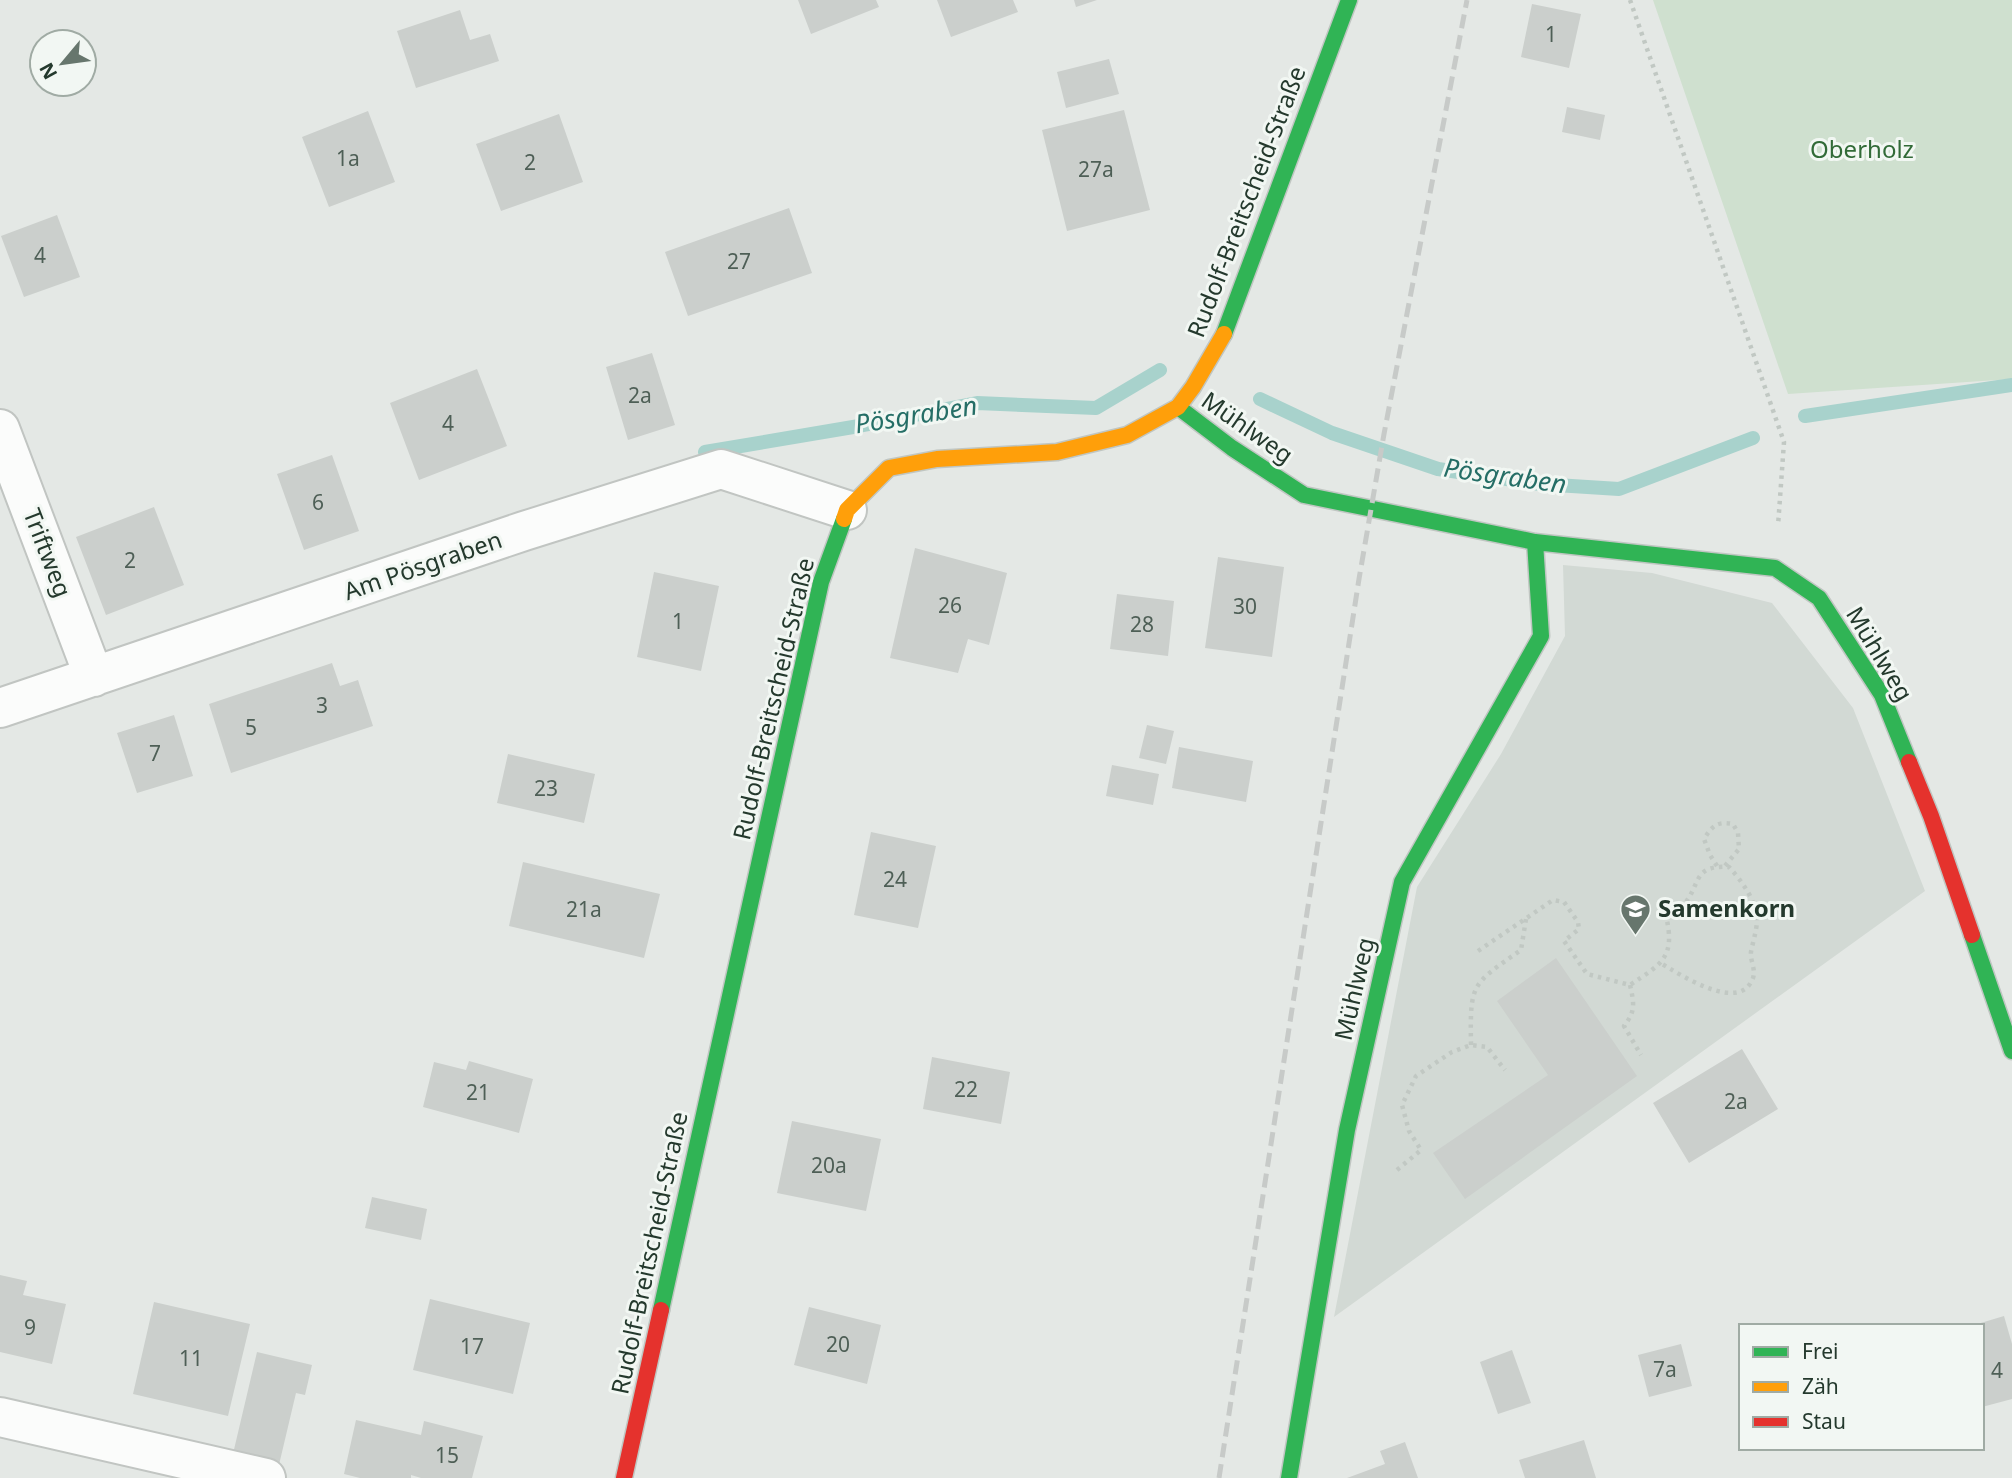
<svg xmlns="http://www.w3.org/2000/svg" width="2012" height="1478" font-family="'Noto Sans',sans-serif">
  <rect width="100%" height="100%" fill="#e4e8e5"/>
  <path fill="#d2d9d4" d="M 1563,565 L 1652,573 L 1772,603 L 1853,708 L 1925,891 L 1334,1317 L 1417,887 L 1501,754 L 1565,636 Z"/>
  <path fill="#cfe0cf" d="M 1653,0 L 2012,0 L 2012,379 L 1788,394 Z"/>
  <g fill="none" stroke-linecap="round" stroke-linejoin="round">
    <path stroke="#a8d2cc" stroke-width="14" d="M 1260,399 L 1332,433 L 1438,469 L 1540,484 L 1619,489 L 1753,438
      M 1805,416 L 2012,385
      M 705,452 L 859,426 L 977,403 L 1096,408 L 1160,370"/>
  </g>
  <path fill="#cbcfcc" d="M 798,0 L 876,0 L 879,7 L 811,34 Z
    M 937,0 L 1013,0 L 1018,12 L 951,37 Z
    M 1074,0 L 1097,0 L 1076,7 Z
    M 1532,4 L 1581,14 L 1569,68 L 1521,57 Z
    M 460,10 L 470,40 L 490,34 L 499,61 L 416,88 L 397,31 Z
    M 1109,59 L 1119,94 L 1066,108 L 1057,72 Z
    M 1567,107 L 1605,115 L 1600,140 L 1562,132 Z
    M 1124,110 L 1150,210 L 1067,231 L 1042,130 Z
    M 368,111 L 395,182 L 329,207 L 302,137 Z
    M 559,114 L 583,182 L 501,211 L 476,144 Z
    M 789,208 L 812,273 L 688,316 L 665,252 Z
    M 57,215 L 80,277 L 24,297 L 1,236 Z
    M 652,353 L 675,425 L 628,440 L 606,367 Z
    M 477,369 L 507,446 L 419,480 L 390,403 Z
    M 332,455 L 359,531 L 304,550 L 277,474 Z
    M 154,507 L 184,585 L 106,615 L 76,537 Z
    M 915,548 L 1007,573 L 989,645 L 968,639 L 958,673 L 890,658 Z
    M 1218,557 L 1284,567 L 1272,657 L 1205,648 Z
    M 654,572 L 719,586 L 701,671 L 637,657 Z
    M 1117,594 L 1174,601 L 1168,656 L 1110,649 Z
    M 332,663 L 340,686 L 358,680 L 373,726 L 231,773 L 209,704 Z
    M 174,715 L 193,776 L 137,793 L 117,733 Z
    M 1147,725 L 1174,731 L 1166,764 L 1139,758 Z
    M 1179,747 L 1253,761 L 1246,802 L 1172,788 Z
    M 508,754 L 595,774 L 584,823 L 497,803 Z
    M 1112,765 L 1159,774 L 1153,805 L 1106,796 Z
    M 871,832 L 936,846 L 918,928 L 854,915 Z
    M 523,862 L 660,894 L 644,958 L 509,926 Z
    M 1556,958 L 1637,1076 L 1465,1199 L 1433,1153 L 1548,1075 L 1497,1001 Z
    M 1742,1049 L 1778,1109 L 1689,1163 L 1653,1103 Z
    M 932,1057 L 1010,1072 L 1001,1124 L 923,1109 Z
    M 469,1061 L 533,1079 L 519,1133 L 423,1107 L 434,1062 L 466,1070 Z
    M 792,1121 L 881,1139 L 866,1211 L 777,1193 Z
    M 372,1197 L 427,1209 L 421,1240 L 365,1228 Z
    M 0,1275 L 27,1281 L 23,1295 L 66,1304 L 52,1364 L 0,1352 Z
    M 430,1299 L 530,1323 L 513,1394 L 413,1370 Z
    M 154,1302 L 250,1324 L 228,1416 L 133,1394 Z
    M 809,1307 L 881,1325 L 867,1384 L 794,1365 Z
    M 2004,1316 L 2012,1344 L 2012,1399 L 1982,1407 L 1982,1326 L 1974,1325 Z
    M 1681,1344 L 1692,1386 L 1649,1397 L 1638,1355 Z
    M 1512,1350 L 1531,1403 L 1498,1414 L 1480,1362 Z
    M 257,1352 L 312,1365 L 305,1395 L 296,1393 L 278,1469 L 232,1458 Z
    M 356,1420 L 421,1435 L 424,1421 L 483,1436 L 472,1478 L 421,1478 L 411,1475 L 411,1478 L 360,1478 L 344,1474 Z
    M 1584,1440 L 1596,1478 L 1525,1478 L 1519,1460 Z
    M 1405,1442 L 1418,1478 L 1347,1478 L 1385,1464 L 1380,1451 Z"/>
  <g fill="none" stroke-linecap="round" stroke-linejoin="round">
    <defs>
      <path id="street" d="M 0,429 L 94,677
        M 0,708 L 524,531 L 721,469 L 847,510
        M 0,1417 L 266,1478"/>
      <path id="fast" d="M 1224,334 L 1349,0
        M 1178,407 L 1232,448 L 1304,495 L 1535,542 L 1775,568 L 1819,598 L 1882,695 L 1909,762
        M 1972,935 L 2012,1051
        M 661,1310 L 821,582 L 844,519
        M 1289,1478 L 1347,1130 L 1402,882 L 1541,636 L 1535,542"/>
      <path id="slow" d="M 844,519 L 847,510 L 889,468 L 937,459 L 1057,452 L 1127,435 L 1178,407 L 1193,387 L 1224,334"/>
      <path id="jam" d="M 1909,762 L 1931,816 L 1972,935
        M 624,1478 L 661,1310"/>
    </defs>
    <use href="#street" stroke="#c1c5c2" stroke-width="42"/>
    <use href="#fast" stroke="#c0c6c2" stroke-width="19"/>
    <use href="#slow" stroke="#c0c6c2" stroke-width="19"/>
    <use href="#jam" stroke="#c0c6c2" stroke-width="19"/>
    <path stroke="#c1c8c3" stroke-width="4.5" stroke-dasharray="3.5 5" stroke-linecap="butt" d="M 1630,0 L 1784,442 L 1778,526
      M 1717,866 L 1710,855 L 1704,839 C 1712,826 1717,821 1733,824 L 1738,833 L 1739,849 L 1724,867
      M 1478,951 L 1553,900 L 1564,902 L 1578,922 L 1579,929 L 1564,941 L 1587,974 L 1630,985 C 1661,964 1676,958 1666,916 C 1672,912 1681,908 1685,903 C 1701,883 1693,865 1729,867 C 1741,880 1756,900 1757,919 C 1757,930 1753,941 1751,952 C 1750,961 1756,969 1753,978 C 1740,1014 1681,975 1662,964
      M 1630,985 C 1634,1003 1636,1011 1624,1026 L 1641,1055
      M 1471,1045 C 1470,983 1471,985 1521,950 L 1526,919
      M 1397,1170 L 1421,1150 L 1409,1131 L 1402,1105 L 1416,1076 L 1452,1052 L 1471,1045 L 1487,1047 L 1505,1070"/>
    <use href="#street" stroke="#fbfcfb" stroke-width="38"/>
    <use href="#fast" stroke="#30b455" stroke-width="16"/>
    <use href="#slow" stroke="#ff9f0a" stroke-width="16"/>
    <use href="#jam" stroke="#e5322d" stroke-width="16"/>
    <path stroke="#c7cac8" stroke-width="5" stroke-dasharray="14 7" stroke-linecap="butt" d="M 1219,1478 L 1359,579 L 1384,434 L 1467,0"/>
  </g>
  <defs>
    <symbol id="school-pin" viewBox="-11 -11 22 30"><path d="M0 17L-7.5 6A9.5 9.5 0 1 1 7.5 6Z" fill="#67766d" stroke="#f2f7f3"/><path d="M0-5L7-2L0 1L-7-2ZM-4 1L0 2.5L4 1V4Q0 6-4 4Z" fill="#fff"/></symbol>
  </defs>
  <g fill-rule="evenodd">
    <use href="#school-pin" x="1618" y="892" width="35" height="47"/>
  </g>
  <g text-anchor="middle" stroke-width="6" stroke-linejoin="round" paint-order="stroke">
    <g font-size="21" fill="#4e5f56">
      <text x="1551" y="42">1</text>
      <text x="348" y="166">1a</text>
      <text x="530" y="170">2</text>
      <text x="1096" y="177">27a</text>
      <text x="40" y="263">4</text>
      <text x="739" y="269">27</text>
      <text x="640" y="403">2a</text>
      <text x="448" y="431">4</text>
      <text x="318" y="510">6</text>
      <text x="130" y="568">2</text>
      <text x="950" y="613">26</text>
      <text x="1245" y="614">30</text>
      <text x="678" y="629">1</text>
      <text x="1142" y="632">28</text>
      <text x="322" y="713">3</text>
      <text x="251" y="735">5</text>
      <text x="155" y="761">7</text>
      <text x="546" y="796">23</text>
      <text x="895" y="887">24</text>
      <text x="584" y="917">21a</text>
      <text x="966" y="1097">22</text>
      <text x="478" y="1100">21</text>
      <text x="1736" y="1109">2a</text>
      <text x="829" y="1173">20a</text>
      <text x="30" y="1335">9</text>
      <text x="838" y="1352">20</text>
      <text x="472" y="1354">17</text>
      <text x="191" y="1366">11</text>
      <text x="1665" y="1377">7a</text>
      <text x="1997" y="1378">4</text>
      <text x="447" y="1463">15</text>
    </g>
    <g font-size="24" fill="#326b38" stroke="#f2f7f3">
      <text x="1862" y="158">Oberholz</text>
    </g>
    <g font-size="24" fill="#24392d" stroke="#f2f7f3">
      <text transform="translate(1247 202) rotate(-69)" y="8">Rudolf-Breitscheid-Straße</text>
      <text transform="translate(1247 428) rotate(35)" y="8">Mühlweg</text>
      <text transform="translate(47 553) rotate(69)" y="8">Triftweg</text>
      <text transform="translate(423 566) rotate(-19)" y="8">Am Pösgraben</text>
      <text transform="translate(1879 654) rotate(59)" y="8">Mühlweg</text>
      <text transform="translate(774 699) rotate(-77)" y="8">Rudolf-Breitscheid-Straße</text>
      <text transform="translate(1355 989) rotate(-77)" y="8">Mühlweg</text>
      <text transform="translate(650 1253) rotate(-78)" y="8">Rudolf-Breitscheid-Straße</text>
    </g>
    <g font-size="24" font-weight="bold" fill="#24392d" stroke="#f2f7f3" text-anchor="start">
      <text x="1658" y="917">Samenkorn</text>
    </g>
    <g font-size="26" font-style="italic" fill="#256e66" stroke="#f2f7f3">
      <text transform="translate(916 415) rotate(-9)" y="9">Pösgraben</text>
      <text transform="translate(1505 476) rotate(8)" y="9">Pösgraben</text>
    </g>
  </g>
  <rect x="1739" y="1324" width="245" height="126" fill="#f2f7f3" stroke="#a0aba4" stroke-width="2"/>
  <rect x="1753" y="1347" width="35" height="10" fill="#30b455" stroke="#a0aba4" stroke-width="2"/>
  <text x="1802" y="1359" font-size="21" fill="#24392d">Frei</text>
  <rect x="1753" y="1382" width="35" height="10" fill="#ff9f0a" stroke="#a0aba4" stroke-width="2"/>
  <text x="1802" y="1394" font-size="21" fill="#24392d">Zäh</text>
  <rect x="1753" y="1417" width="35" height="10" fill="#e5322d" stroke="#a0aba4" stroke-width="2"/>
  <text x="1802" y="1429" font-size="21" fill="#24392d">Stau</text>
  <g transform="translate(63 63) rotate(241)"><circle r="33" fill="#f2f7f3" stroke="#a0aba4" stroke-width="2"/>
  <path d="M0-5L12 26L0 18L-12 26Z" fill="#67766d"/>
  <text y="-10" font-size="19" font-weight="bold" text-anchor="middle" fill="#24392d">N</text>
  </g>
</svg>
